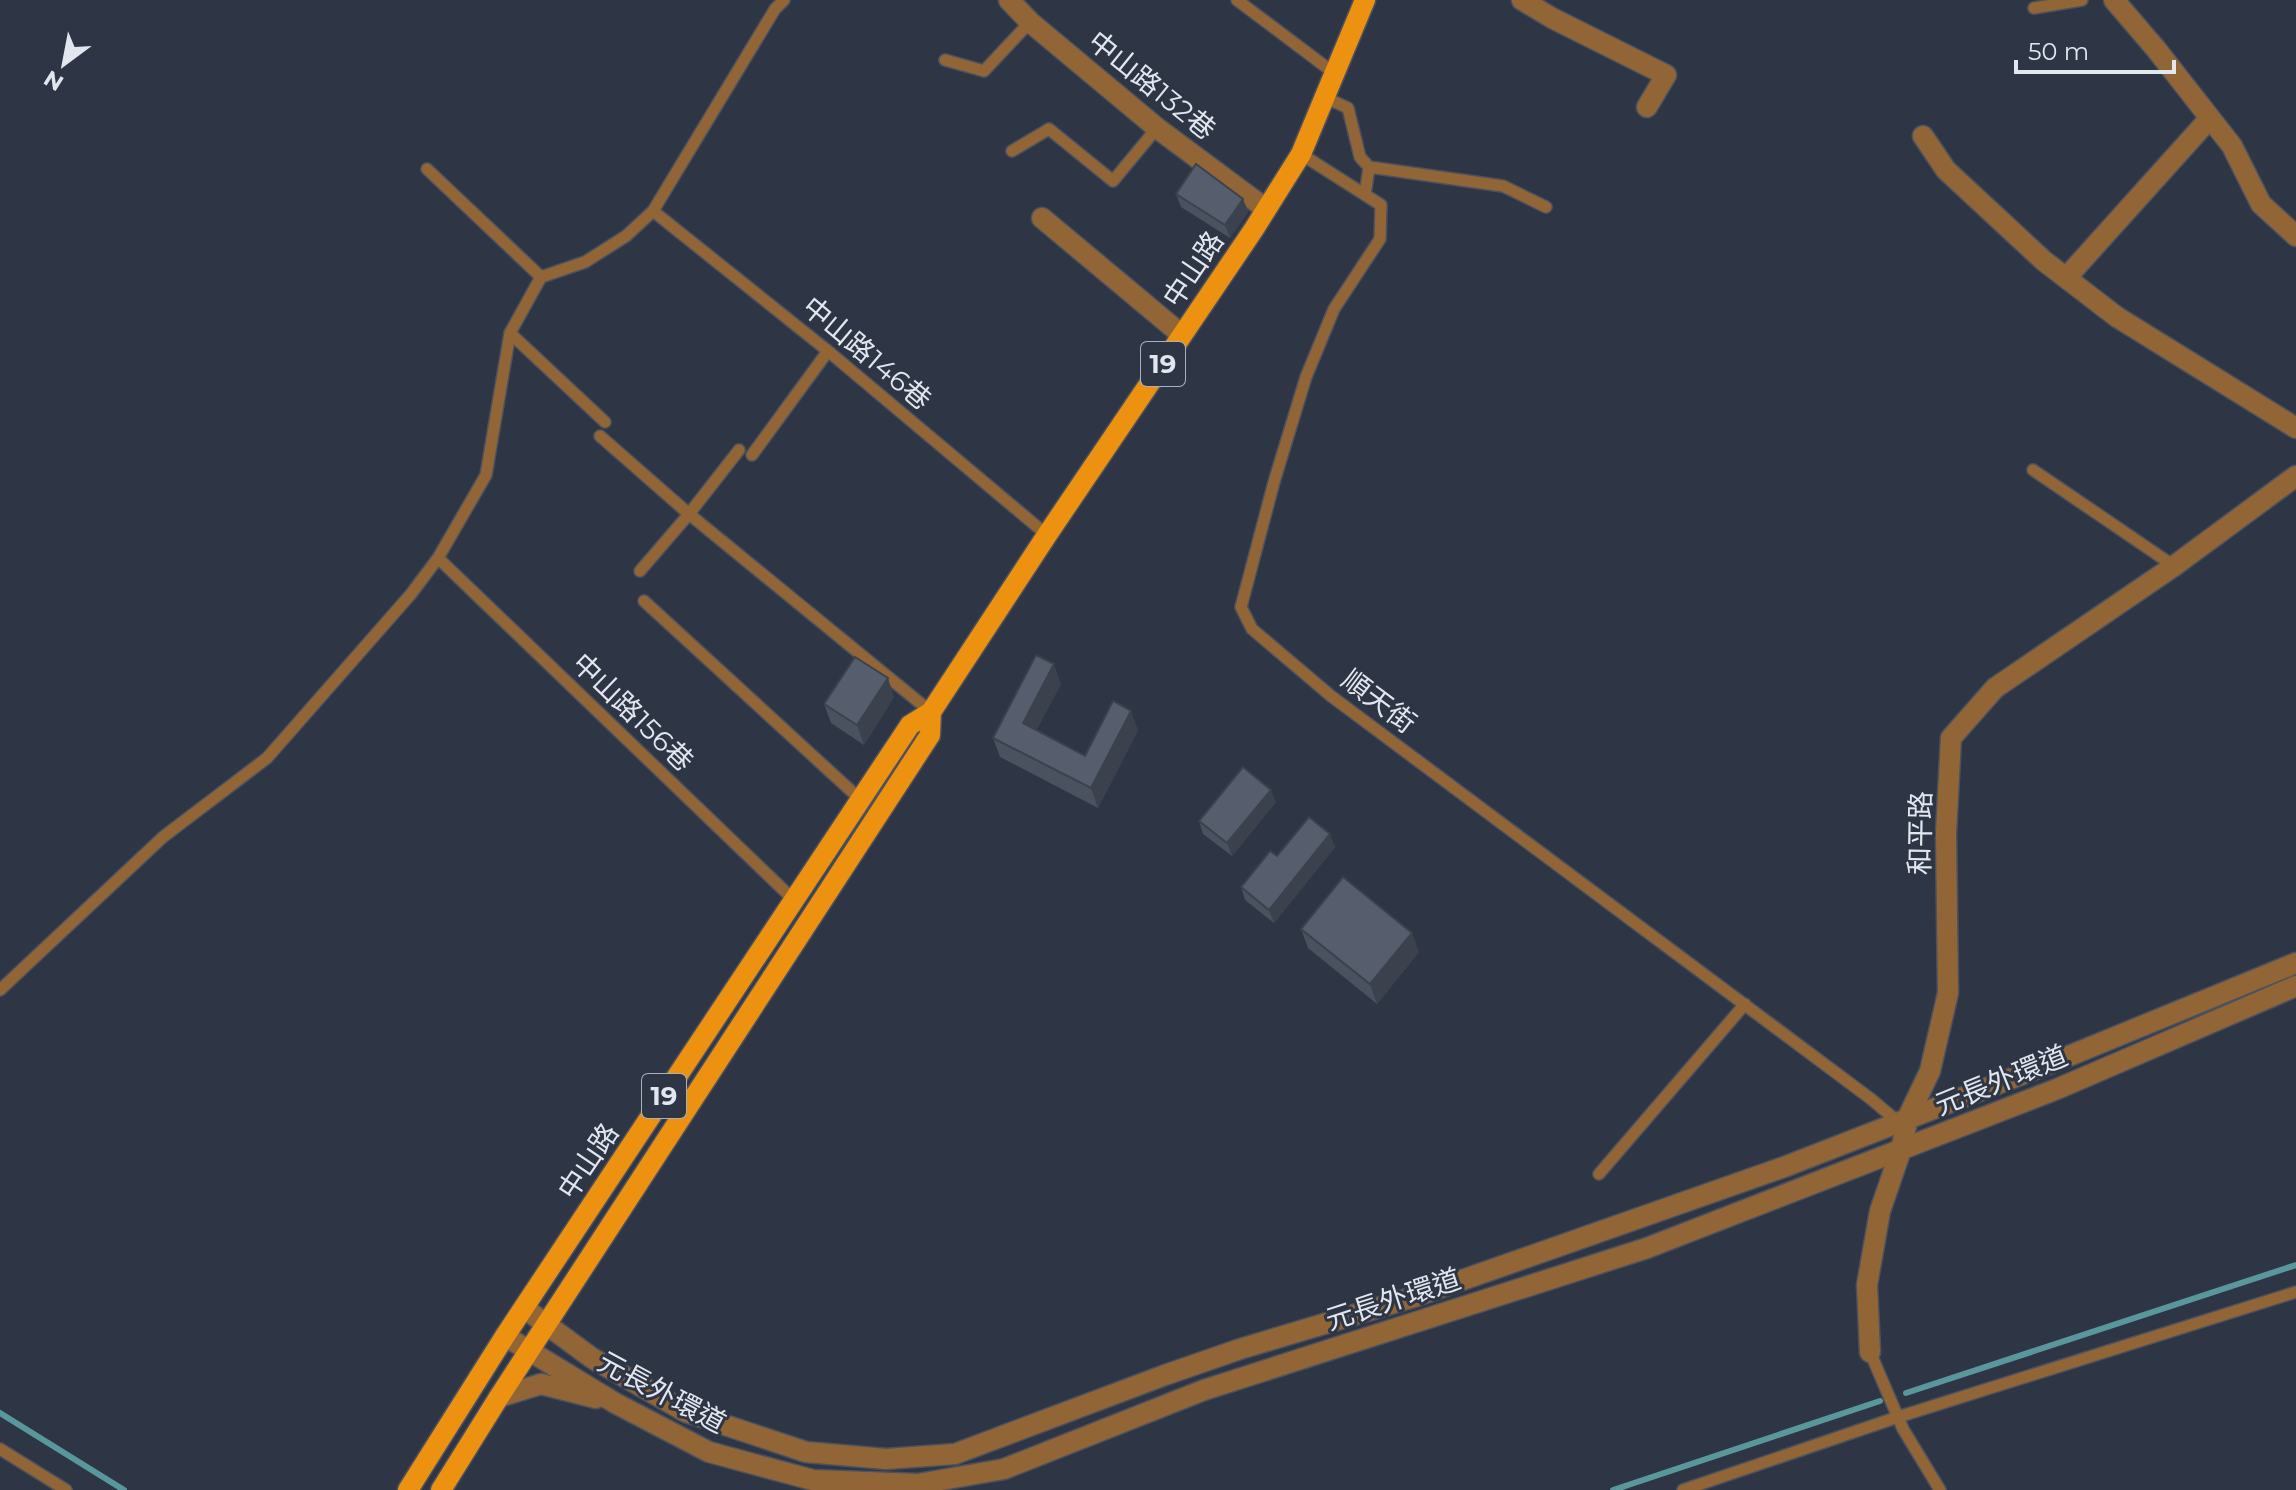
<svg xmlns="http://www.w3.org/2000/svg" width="2296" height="1490" font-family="Montserrat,'Noto Sans TC',sans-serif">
  <rect width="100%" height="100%" fill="#2e3544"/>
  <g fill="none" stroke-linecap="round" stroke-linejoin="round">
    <path stroke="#5a979c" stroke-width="6" d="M 1906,1393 L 2296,1265
      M 0,1413 L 124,1490
      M 1613,1490 L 1880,1401"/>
    <defs>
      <path id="service" d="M 1237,0 L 1334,73
        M 2034,8 L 2082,0
        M 945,60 L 984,71 L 1030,22
        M 1324,97 L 1348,108 L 1360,157 L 1369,167 L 1365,195
        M 1012,151 L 1049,129 L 1113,181 L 1157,128
        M 1301,154 L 1381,205 L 1380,239 L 1334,309 L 1306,377 L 1274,482 L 1241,607 L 1252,629 L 1331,696 L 1871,1099 L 1897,1121 L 1897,1125
        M 1369,167 L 1503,186 L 1546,207
        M 427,169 L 541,277
        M 653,211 L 828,351 L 1047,535
        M 510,333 L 605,422
        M 600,436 L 689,514 L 931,712
        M 752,455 L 828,351
        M 2033,470 L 2174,566
        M 438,558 L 794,900
        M 640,571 L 689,514 L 739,450
        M 644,601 L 861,800
        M 0,990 L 163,837 L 267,758 L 411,594 L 438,558 L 486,475 L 510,333 L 541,277 L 585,262 L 626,236 L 653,211 L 775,9 L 784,0
        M 1599,1174 L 1745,1004
        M 1870,1352 L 1903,1429 L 1940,1490
        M 0,1449 L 66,1490
        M 1683,1490 L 1898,1417 L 2296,1292"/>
      <path id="minor" d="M 1009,0 L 1030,22 L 1157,128 L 1266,209
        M 1522,0 L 1552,18 L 1666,75 L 1647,107
        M 2114,0 L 2156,49 L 2232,146 L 2261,204 L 2296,236
        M 1923,136 L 1946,170 L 2044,261 L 2117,317 L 2296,428
        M 1042,218 L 1182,335
        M 2066,278 L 2210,118
        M 1870,1352 L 1867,1285 L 1880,1211 L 1901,1150 L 1908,1117 L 1930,1071 L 1948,993 L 1946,833 L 1951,738 L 1995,688 L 2174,566 L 2296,476"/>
      <path id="tertiary" d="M 524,1308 L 592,1358 L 686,1412 L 806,1452 L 886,1459 L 955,1454 L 1165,1375 L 1240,1349 L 1414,1297 L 1784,1167 L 2064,1058 L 2296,963
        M 505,1336 L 615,1403 L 709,1452 L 813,1480 L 918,1484 L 1004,1469 L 1204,1390 L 1647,1248 L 2057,1089 L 2296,986
        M 499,1397 L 541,1384 L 596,1398"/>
      <path id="primary" d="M 408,1490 L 505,1336 L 910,725 L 931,712 L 1047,535 L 1254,229 L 1301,154 L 1365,0
        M 441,1490 L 499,1397 L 930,735 L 931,712"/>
    </defs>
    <use href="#service" stroke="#4b515f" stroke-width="14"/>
    <use href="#minor" stroke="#4b515f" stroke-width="23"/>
    <use href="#tertiary" stroke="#4b515f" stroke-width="23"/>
    <use href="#primary" stroke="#4b515f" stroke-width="23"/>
    <use href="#service" stroke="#926536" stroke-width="11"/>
    <use href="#minor" stroke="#926536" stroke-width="20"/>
    <use href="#tertiary" stroke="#926536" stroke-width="20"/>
    <use href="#primary" stroke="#ed9110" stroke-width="20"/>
  </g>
  <path fill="#4a515f" d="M 1176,194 L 1243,199 L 1248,212 L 1230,238 L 1181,207 Z
    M 1061,684 L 1036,730 L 1085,756 L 1138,730 L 1098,808 L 1000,757 L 993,738 Z
    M 894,697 L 864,745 L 831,723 L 824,704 Z
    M 1276,802 L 1232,856 L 1203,834 L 1199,821 Z
    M 1335,847 L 1274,923 L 1245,900 L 1241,887 L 1277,856 Z
    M 1301,929 L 1419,952 L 1377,1004 L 1308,948 Z"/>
  <path fill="#3c424d" d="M 1243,199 L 1248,212 L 1230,238 L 1225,225 Z
    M 1054,664 L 1061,684 L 1030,743 L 1023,723 Z
    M 888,678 L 894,697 L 864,745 L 857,725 Z
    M 1131,711 L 1138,730 L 1098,808 L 1091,788 Z
    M 1271,790 L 1276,802 L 1232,856 L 1227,843 Z
    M 1330,834 L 1335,847 L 1274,923 L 1269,910 Z
    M 1412,933 L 1419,952 L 1377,1004 L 1370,984 Z"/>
  <path fill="#565e6e" stroke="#3c424d" stroke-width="2" d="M 1196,164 L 1243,199 L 1225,225 L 1176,194 Z
    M 1036,655 L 1054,664 L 1023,723 L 1085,756 L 1113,701 L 1131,711 L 1091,788 L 993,738 Z
    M 855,657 L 888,678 L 857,725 L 824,704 Z
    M 1243,767 L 1271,790 L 1227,843 L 1199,821 Z
    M 1309,817 L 1330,834 L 1269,910 L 1241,887 L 1270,851 L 1277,856 Z
    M 1343,877 L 1412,933 L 1370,984 L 1301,929 Z"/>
  <g text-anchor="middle" stroke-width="6" stroke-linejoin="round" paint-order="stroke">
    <g fill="#2e3544" stroke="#abb1bc" stroke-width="2">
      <rect x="1141" y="342" width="44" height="44" rx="6"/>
      <rect x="642" y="1074" width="44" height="44" rx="6"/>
    </g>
    <g font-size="26" font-weight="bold" fill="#e1e6ef">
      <text x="1163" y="373">19</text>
      <text x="664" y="1105">19</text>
    </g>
    <g font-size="28" fill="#e1e6ef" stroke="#2e3544">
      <text transform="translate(1152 85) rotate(39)" y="10">中山路132巷</text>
      <text transform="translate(1193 269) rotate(-56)" y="10">中山路</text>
      <text transform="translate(867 353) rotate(40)" y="10">中山路146巷</text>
      <text transform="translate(1379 701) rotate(37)" y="10">順天街</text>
      <text transform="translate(633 712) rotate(44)" y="10">中山路156巷</text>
      <text transform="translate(1920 833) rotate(-89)" y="10">和平路</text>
      <text transform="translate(2001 1080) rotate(-22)" y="10">元長外環道</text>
      <text transform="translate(588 1161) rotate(-56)" y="10">中山路</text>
      <text transform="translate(1393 1299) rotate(-18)" y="10">元長外環道</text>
      <text transform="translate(662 1392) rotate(28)" y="10">元長外環道</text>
    </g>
  </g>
  <g transform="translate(64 64) rotate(212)" stroke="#2e3544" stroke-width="6" paint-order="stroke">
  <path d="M0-6L14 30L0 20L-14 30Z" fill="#e1e6ef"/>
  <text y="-12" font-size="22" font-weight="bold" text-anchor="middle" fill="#e1e6ef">N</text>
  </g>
  <path d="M2016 60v12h158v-12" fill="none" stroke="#e1e6ef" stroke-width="4"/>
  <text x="2028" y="60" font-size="24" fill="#e1e6ef" stroke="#2e3544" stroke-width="6" paint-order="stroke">50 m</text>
</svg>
